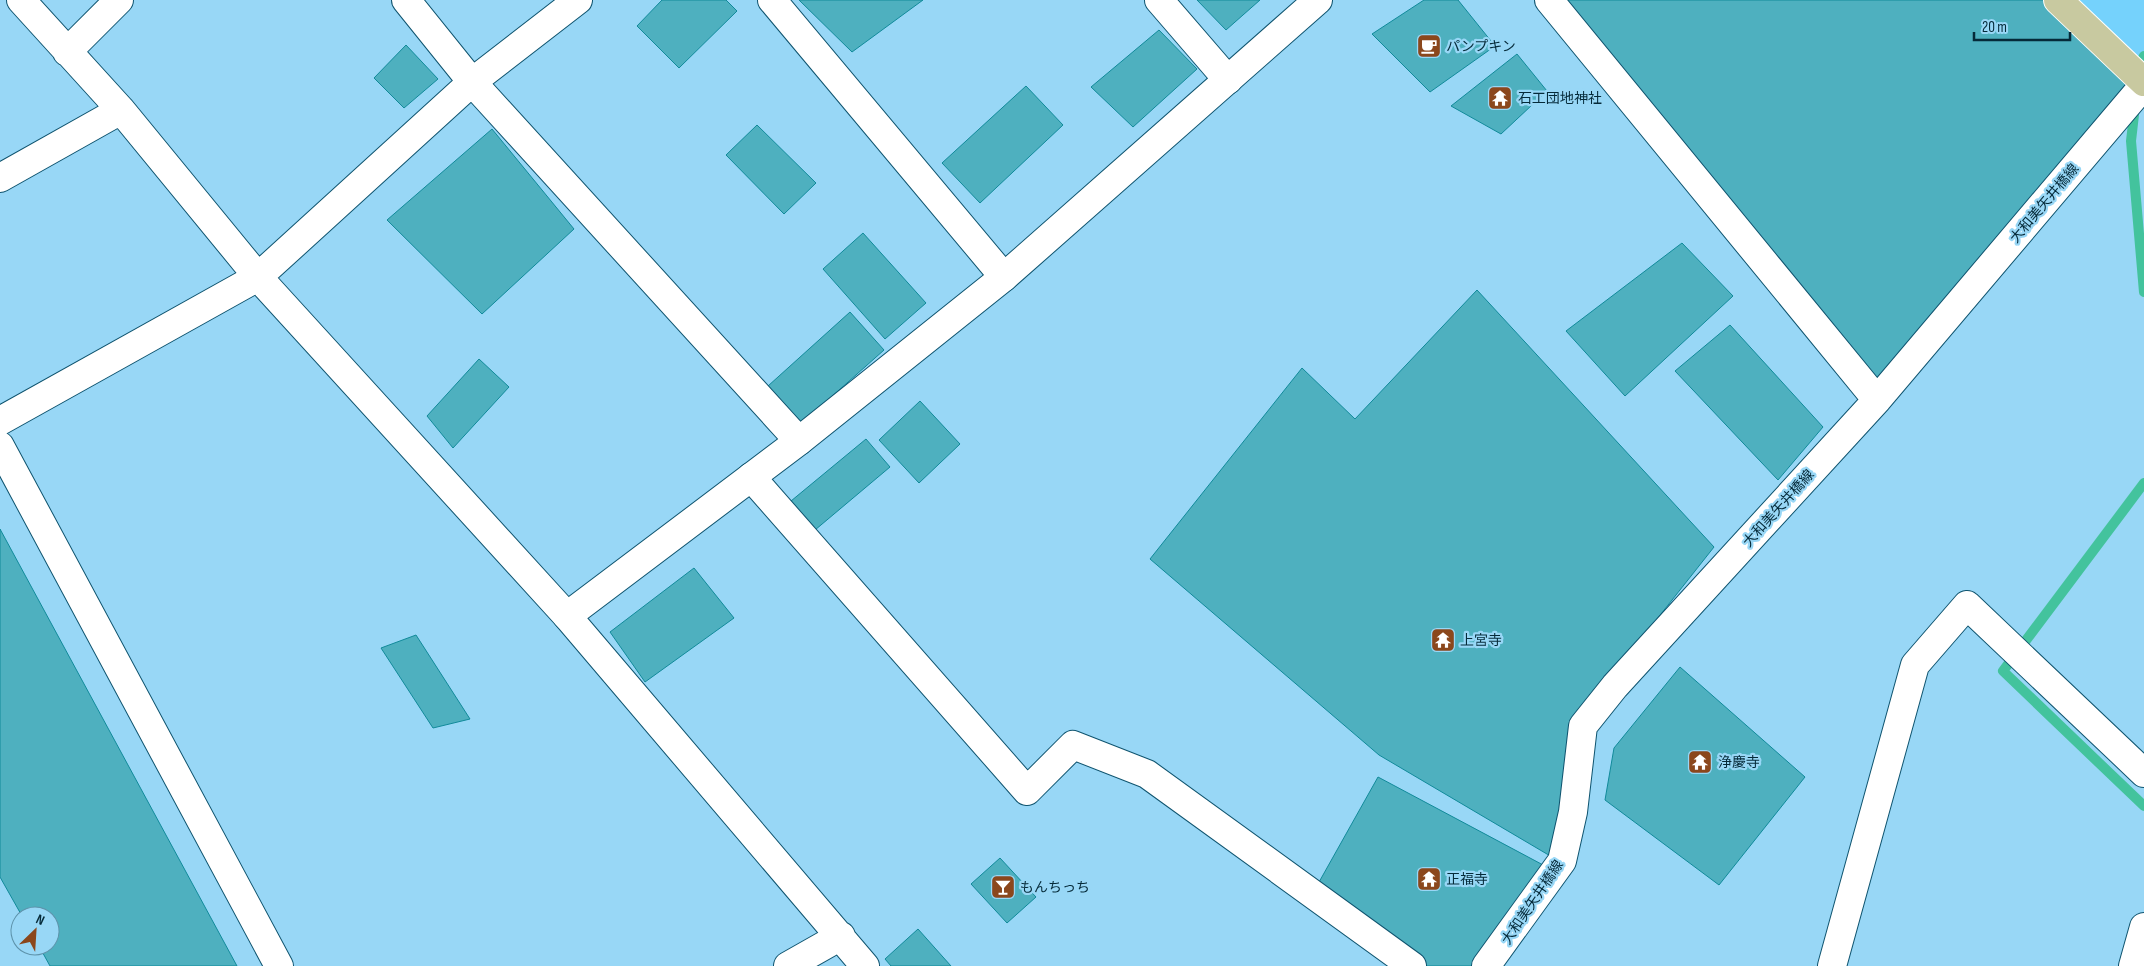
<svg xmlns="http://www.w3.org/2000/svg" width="2144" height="966" font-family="'Sofia Sans Condensed','Noto Sans JP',sans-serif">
  <rect width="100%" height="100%" fill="#98d7f6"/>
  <path fill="#75d2fc" d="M 2058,0 L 2144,0 L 2144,82 Z"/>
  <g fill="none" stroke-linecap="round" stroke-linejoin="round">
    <path stroke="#43c39d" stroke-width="10" d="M 2139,72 L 2140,64 L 2144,56
      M 2135,106 L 2131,141 L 2144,292
      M 2144,483 L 2003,671 L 2144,806"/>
  </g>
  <path fill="#4eb0bf" stroke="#118a9a" d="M 662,0 L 726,0 L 737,11 L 679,68 L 637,26 Z
    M 799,0 L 923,0 L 852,52 Z
    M 1197,0 L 1260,0 L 1226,30 Z
    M 1424,0 L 1458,0 L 1495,46 L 1430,92 L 1372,34 Z
    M 1549,0 L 2058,0 L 2144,82 L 1877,400 Z
    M 1159,30 L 1197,69 L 1133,127 L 1091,87 Z
    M 406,45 L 438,79 L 404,108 L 374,78 Z
    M 1517,54 L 1547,91 L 1501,134 L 1451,106 Z
    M 1026,86 L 1063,125 L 980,203 L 942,163 Z
    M 757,125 L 816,183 L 784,214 L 726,155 Z
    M 492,129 L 574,229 L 482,314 L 387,220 Z
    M 863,233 L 926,303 L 885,339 L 823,269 Z
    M 1682,243 L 1733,296 L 1625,396 L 1566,331 Z
    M 1477,290 L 1714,547 L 1577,720 L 1552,857 L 1379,755 L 1150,559 L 1302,368 L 1355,419 Z
    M 850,312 L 884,350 L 802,423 L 768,386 Z
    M 1730,325 L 1823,427 L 1778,480 L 1675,371 Z
    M 479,359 L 509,387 L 453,448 L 427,416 Z
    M 920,401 L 960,444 L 919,483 L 879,440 Z
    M 866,439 L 890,467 L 815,530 L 791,501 Z
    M 0,529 L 237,966 L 50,966 L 39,946 L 50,946 L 50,916 L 22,916 L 0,877 Z
    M 694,568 L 734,618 L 645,682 L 610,632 Z
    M 416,635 L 470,719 L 433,728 L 381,648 Z
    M 1680,667 L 1805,777 L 1719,885 L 1605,800 L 1614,748 Z
    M 1378,777 L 1545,866 L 1484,954 L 1472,966 L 1417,966 L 1314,891 Z
    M 1000,858 L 1036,897 L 1007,923 L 971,884 Z
    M 918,929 L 951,966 L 891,966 L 885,959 Z"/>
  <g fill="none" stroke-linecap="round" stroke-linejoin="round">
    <defs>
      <path id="street" d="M 21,0 L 121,110 L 258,277 L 567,616 L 865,966
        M 406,0 L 472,82 L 799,441
        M 772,0 L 1004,277
        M 1159,0 L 1228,80
        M 1549,0 L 1877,400
        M 67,52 L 119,0
        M 0,178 L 121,110
        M 0,421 L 258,277 L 472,82 L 578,0
        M 0,446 L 279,966
        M 751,477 L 1027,791 L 1073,745 L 1147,774 L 1412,966
        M 788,966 L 841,936
        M 1486,966 L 1562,861 L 1573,812 L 1583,726 L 1615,686 L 1877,400 L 2144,85
        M 1832,966 L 1915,665 L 1967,605 L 2144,773
        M 2133,966 L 2144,927"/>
      <path id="secondary" d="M 567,616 L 799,441 L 1004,277 L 1318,0"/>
      <path id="primary" d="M 2058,0 L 2144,82"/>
    </defs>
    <use href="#street" stroke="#0f546f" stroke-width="30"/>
    <use href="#secondary" stroke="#0f546f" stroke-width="30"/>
    <use href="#primary" stroke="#fff" stroke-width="30"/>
    <use href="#street" stroke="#fff" stroke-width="28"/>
    <use href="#secondary" stroke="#fff" stroke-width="28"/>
    <use href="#primary" stroke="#c8c9a0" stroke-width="28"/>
  </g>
  <defs>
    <symbol id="cafe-square" viewBox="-11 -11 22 22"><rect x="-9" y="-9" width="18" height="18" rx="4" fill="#8b471c" stroke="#98d7f6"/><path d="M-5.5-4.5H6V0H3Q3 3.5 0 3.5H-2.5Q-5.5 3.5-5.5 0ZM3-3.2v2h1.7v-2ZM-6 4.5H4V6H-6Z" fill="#fff"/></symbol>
    <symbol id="temple-square" viewBox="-11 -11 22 22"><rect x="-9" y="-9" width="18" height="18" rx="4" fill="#8b471c" stroke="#98d7f6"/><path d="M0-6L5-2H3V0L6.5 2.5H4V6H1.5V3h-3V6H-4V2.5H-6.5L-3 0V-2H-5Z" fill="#fff"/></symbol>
    <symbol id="bar-square" viewBox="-11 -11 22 22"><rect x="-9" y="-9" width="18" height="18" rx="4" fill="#8b471c" stroke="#98d7f6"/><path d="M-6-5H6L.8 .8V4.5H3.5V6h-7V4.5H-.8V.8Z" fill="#fff"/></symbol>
  </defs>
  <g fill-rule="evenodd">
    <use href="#cafe-square" x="1415" y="32" width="28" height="28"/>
    <use href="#temple-square" x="1486" y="84" width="28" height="28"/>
    <use href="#temple-square" x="1429" y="626" width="28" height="28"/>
    <use href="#temple-square" x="1686" y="748" width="28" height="28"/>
    <use href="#temple-square" x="1415" y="865" width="28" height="28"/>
    <use href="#bar-square" x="989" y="873" width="28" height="28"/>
  </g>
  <g text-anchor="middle" stroke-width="4.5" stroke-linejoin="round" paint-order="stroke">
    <g font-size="14" fill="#052a39" stroke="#98d7f6" text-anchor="start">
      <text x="1446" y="51">パンプキン</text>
      <text x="1518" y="103">石工団地神社</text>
      <text x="1460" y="645">上宮寺</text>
      <text x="1718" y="767">浄慶寺</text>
      <text x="1446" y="884">正福寺</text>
      <text x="1020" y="892">もんちっち</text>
    </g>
    <g font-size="14" fill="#052a39" stroke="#98d7f6">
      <text transform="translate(2044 203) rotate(-50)" y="5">大和美矢井橋線</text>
      <text transform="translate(1778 508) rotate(-48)" y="5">大和美矢井橋線</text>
      <text transform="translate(1532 902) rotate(-56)" y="5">大和美矢井橋線</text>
    </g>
  </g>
  <g transform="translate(35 931) rotate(25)"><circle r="24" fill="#98d7f6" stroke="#5d92aa"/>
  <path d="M0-4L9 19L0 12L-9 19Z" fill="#8b471c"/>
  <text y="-8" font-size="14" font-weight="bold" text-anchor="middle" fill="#052a39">N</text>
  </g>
  <path d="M1974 32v8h96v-8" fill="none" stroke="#052a39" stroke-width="2.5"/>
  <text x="1982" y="32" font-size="15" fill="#052a39" stroke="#98d7f6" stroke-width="4" paint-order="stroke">20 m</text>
</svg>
